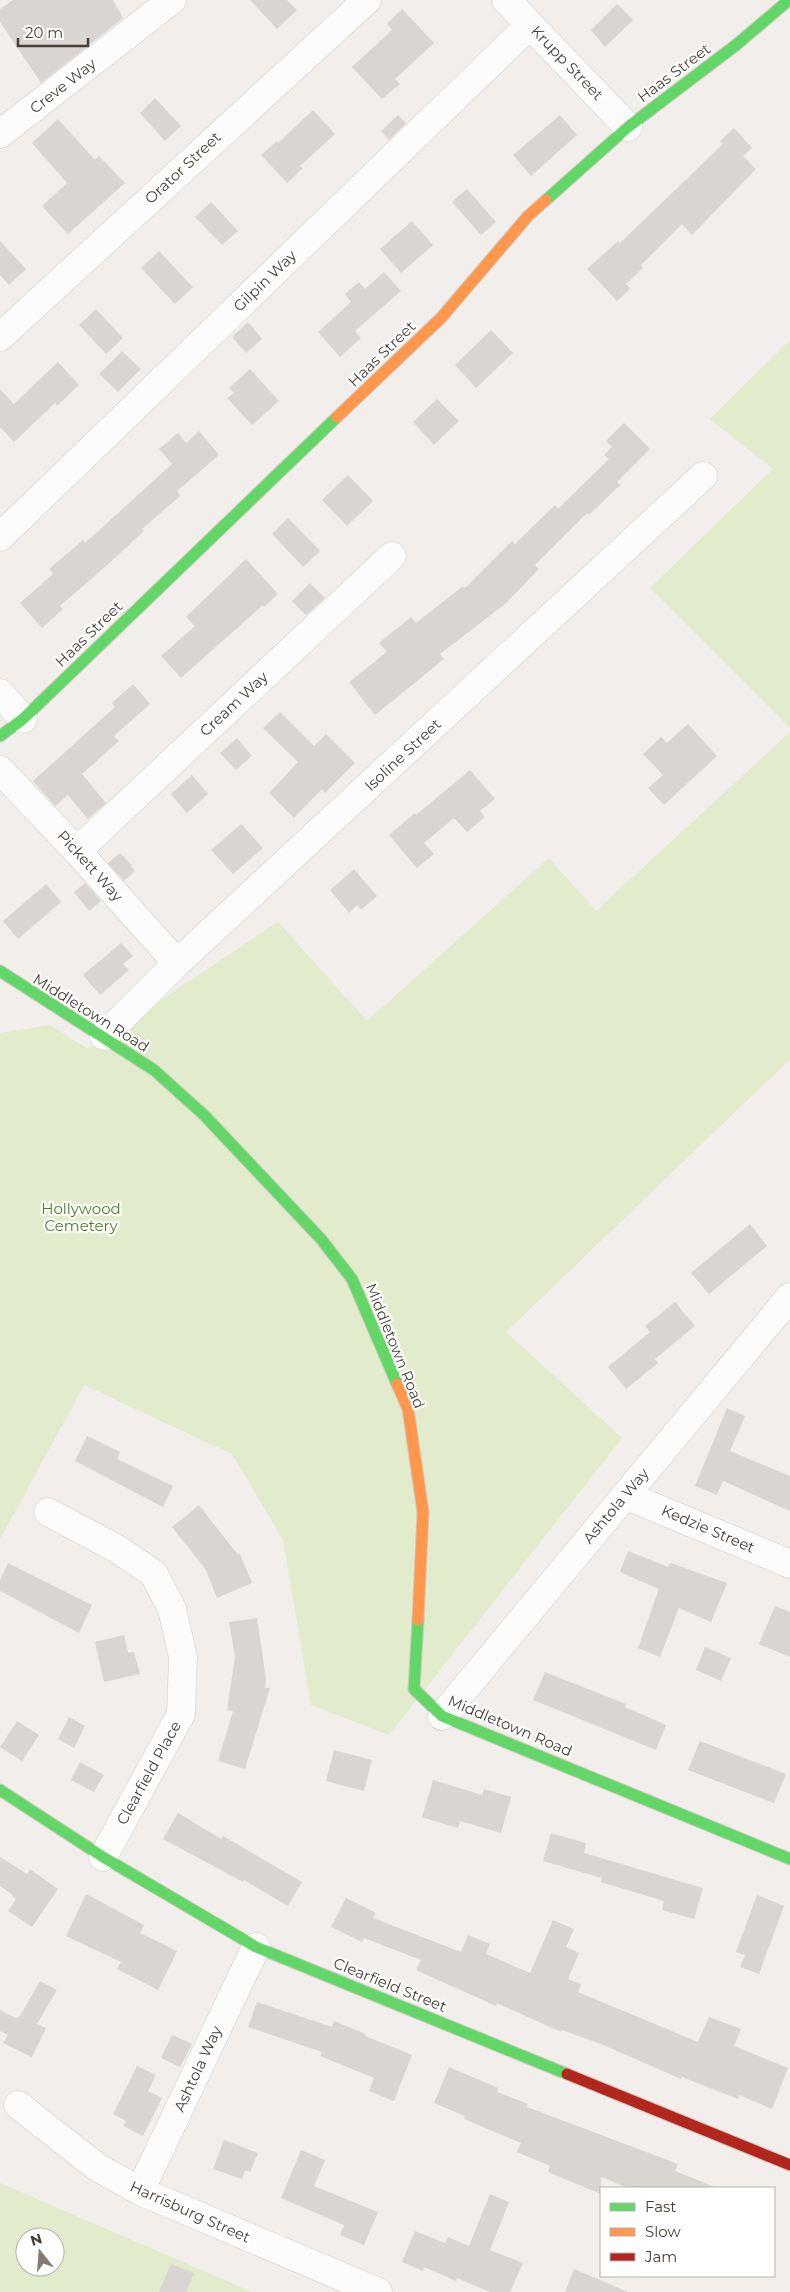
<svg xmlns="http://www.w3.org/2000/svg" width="790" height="2292" font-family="Montserrat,sans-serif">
  <rect width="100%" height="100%" fill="#f1eeeb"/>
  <path fill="#e2ebcb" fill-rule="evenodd" d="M 790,340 L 790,728 L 650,588 L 773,469 L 710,419 Z
    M 790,732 L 790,1059 L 506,1332 L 622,1438 L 389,1735 L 311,1705 L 283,1540 L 232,1454 L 84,1385 L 0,1539 L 0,1033 L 50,1025 L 88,1049 L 278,922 L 367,1021 L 549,858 L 596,911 Z
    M 0,2183 L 252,2292 L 0,2292 ZM 25,2237 L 55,2237 L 55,2267 L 25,2267 Z"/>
  <path fill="#d9d5d2" d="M 13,0 L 113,0 L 123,18 L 41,83 L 0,22 L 0,9 Z
    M 250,0 L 287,0 L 297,10 L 277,29 Z
    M 617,4 L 633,20 L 605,47 L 591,30 Z
    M 402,9 L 434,43 L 395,79 L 400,84 L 382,99 L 352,67 L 392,30 L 387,24 Z
    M 155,98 L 181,126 L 165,141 L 140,113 Z
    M 313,110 L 335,134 L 300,166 L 303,168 L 287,183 L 261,155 L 277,141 L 278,143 Z
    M 398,115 L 406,123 L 389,140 L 381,131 Z
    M 560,115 L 577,135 L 531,176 L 513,155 Z
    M 58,119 L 95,160 L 99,156 L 125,183 L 68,234 L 42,206 L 67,183 L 32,143 Z
    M 734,128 L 752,148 L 743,156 L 756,169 L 692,235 L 682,224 L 641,265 L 643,268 L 626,284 L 630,289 L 617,301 L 587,269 L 618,241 L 620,243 L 723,144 L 720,141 Z
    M 467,189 L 496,222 L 481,235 L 452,202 Z
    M 211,202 L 238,231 L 222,245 L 195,217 Z
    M 412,221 L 433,245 L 401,273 L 380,249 Z
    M 0,241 L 26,269 L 9,285 L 0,275 Z
    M 159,251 L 193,287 L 175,304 L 141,268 Z
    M 384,272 L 401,291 L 355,331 L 361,338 L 340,357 L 318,332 L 351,302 L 345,294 L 359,282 L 365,289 Z
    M 96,309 L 123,338 L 106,354 L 79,325 Z
    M 248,322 L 262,339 L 246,353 L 232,337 Z
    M 491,330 L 513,353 L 476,388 L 455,365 Z
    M 122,351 L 141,369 L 118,392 L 99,374 Z
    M 58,362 L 79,385 L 57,406 L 55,403 L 14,442 L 0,427 L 0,389 L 14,404 Z
    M 250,369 L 279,401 L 252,425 L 227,398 L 234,393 L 229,388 Z
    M 437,399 L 459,421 L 434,445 L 413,422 Z
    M 624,423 L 650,449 L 617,482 L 620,485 L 589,515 L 587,513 L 535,565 L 539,569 L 505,604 L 440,654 L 444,659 L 375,715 L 349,682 L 387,652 L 379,643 L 411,617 L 416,623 L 463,586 L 465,588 L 512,541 L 515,544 L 555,505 L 558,509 L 609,459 L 604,455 L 612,447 L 606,441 Z
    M 199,431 L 219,455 L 177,491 L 180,496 L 142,529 L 144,531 L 106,566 L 60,606 L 63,609 L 42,628 L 20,603 L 53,574 L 49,569 L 83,540 L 85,543 L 172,464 L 159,449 L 178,433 L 186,443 Z
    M 348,475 L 373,501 L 347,526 L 322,500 Z
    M 288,518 L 320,551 L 303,567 L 272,534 Z
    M 246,559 L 278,594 L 264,607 L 263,605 L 181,678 L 161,656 L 195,626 L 186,617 Z
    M 310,583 L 325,598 L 306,615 L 292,601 Z
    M 133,684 L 150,704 L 114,736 L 119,741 L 82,774 L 106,803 L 88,819 L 68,795 L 55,806 L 33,781 L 115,707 L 112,703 Z
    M 280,712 L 314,746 L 326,734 L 355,763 L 325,793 L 322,789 L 294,818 L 269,793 L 298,762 L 263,728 Z
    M 688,724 L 717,756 L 664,805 L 648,788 L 663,775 L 643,754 L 661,737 L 667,743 Z
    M 237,738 L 252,756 L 236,770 L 220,753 Z
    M 470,770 L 495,799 L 480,811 L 485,817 L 467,832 L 454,818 L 424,843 L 434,854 L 417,868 L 389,835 L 415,813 L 416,815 Z
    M 192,775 L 208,794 L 187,813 L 171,794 Z
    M 241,824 L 263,848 L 233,874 L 211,850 Z
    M 120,853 L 132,865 L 131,866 L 135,871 L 124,881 L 108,863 Z
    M 354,869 L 377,896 L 361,910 L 357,905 L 349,913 L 330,890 Z
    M 85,883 L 101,901 L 89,911 L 74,892 Z
    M 46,884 L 61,902 L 18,939 L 3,921 Z
    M 121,943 L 133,956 L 123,964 L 129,970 L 100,995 L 83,975 Z
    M 750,1224 L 767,1246 L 709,1294 L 691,1273 Z
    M 675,1302 L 695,1326 L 655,1359 L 658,1363 L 626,1389 L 608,1367 L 650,1332 L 645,1326 Z
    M 727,1408 L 745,1416 L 730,1451 L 790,1476 L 790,1511 L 723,1481 L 717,1495 L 695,1486 Z
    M 87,1436 L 120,1452 L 117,1459 L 173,1486 L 163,1507 L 75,1461 Z
    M 199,1505 L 238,1555 L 240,1554 L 252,1583 L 217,1598 L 206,1570 L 172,1527 Z
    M 628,1551 L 668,1567 L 670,1563 L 727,1583 L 711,1622 L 679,1608 L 660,1657 L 638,1648 L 659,1589 L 620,1572 Z
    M 8,1563 L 92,1605 L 79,1633 L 0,1591 L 0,1580 Z
    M 775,1606 L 790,1612 L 790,1657 L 759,1644 Z
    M 257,1618 L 266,1679 L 265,1688 L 270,1688 L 245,1769 L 218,1761 L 233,1711 L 227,1710 L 235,1657 L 229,1622 Z
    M 124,1635 L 128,1653 L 134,1652 L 140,1674 L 104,1682 L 95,1642 Z
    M 705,1647 L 731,1658 L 721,1681 L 696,1670 Z
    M 545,1672 L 626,1704 L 625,1707 L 666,1725 L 656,1750 L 533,1700 Z
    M 69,1717 L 85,1726 L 74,1748 L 58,1739 Z
    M 17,1721 L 39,1735 L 22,1761 L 0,1747 Z
    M 700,1741 L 786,1774 L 774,1803 L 688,1770 Z
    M 334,1750 L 372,1760 L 364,1791 L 326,1781 Z
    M 80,1762 L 104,1775 L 94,1792 L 71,1780 Z
    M 433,1780 L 482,1795 L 484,1789 L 511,1797 L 501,1833 L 460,1821 L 458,1828 L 422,1817 Z
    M 178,1813 L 221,1839 L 223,1836 L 302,1882 L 288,1906 L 244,1880 L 243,1882 L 163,1839 Z
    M 551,1833 L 586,1843 L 584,1853 L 703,1888 L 694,1919 L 662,1910 L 664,1901 L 601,1882 L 602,1878 L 543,1861 Z
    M 0,1857 L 27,1874 L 30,1869 L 58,1889 L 32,1927 L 8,1911 L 16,1899 L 12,1896 L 13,1895 L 0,1886 Z
    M 86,1894 L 144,1925 L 140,1933 L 177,1951 L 158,1990 L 117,1969 L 121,1962 L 66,1936 Z
    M 757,1895 L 784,1906 L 759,1974 L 740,1967 L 745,1955 L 736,1952 Z
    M 346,1898 L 376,1913 L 373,1918 L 461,1952 L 468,1935 L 490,1944 L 486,1954 L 530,1973 L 553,1920 L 574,1929 L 566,1947 L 579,1953 L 568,1979 L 581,1984 L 578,1992 L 698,2042 L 709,2017 L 741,2029 L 734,2046 L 788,2068 L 772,2109 L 739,2095 L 738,2099 L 682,2077 L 681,2079 L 601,2044 L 562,2030 L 561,2032 L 497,2003 L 496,2006 L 416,1970 L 421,1960 L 364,1938 L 362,1942 L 331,1927 Z
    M 40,1981 L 57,1990 L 37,2024 L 46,2028 L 32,2057 L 3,2043 L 8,2035 L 0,2031 L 0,2010 L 16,2018 L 20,2016 Z
    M 257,2002 L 332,2027 L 334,2021 L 366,2034 L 365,2036 L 412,2055 L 394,2101 L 369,2091 L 374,2078 L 320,2056 L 322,2052 L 248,2027 Z
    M 172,2035 L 192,2044 L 180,2067 L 161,2058 Z
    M 137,2066 L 156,2075 L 148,2091 L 162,2098 L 143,2136 L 123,2126 L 126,2121 L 113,2114 Z
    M 449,2067 L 498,2088 L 497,2092 L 528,2104 L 527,2107 L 678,2164 L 675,2171 L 717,2188 L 628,2188 L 601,2177 L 601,2194 L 548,2172 L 550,2166 L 517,2152 L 521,2143 L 464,2119 L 465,2116 L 434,2103 Z
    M 224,2140 L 258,2153 L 250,2172 L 245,2170 L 242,2179 L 213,2169 Z
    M 301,2150 L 325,2160 L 314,2186 L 378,2212 L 364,2245 L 340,2235 L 344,2225 L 281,2198 Z
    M 490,2194 L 509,2202 L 490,2250 L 523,2263 L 510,2292 L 490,2292 L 457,2278 L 456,2281 L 424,2267 L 423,2271 L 402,2262 L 415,2231 L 445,2243 L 448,2237 L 469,2246 Z
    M 171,2264 L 194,2273 L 186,2292 L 159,2292 Z
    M 574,2269 L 628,2292 L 565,2292 Z"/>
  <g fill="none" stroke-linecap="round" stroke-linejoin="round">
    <defs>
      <path id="street" d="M 506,0 L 628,127
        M 0,134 L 172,0
        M 0,337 L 367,0
        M 0,537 L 530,25
        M 0,693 L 23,719
        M 0,770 L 77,851 L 177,963
        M 77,851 L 392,556
        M 104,1036 L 177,963 L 703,476
        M 625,1495 L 790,1564
        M 48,1512 L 119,1550 L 154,1574 L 172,1609 L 183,1657 L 181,1714 L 103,1857
        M 442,1716 L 790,1297
        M 18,2105 L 97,2167 L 140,2191 L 378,2292
        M 140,2191 L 256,1947"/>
      <path id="fast" d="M 546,200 L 628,127 L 736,45 L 789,0
        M 0,736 L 23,719 L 337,417
        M 0,971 L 154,1070 L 204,1115 L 321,1239 L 352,1279 L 397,1384
        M 418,1620 L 414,1689 L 442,1716 L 790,1859
        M 0,1790 L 103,1857 L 256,1947 L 567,2074"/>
      <path id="slow" d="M 337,417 L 441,318 L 528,216 L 546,200
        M 397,1384 L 408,1409 L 423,1512 L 418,1620"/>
      <path id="jam" d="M 567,2074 L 790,2165"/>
    </defs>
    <use href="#street" stroke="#cfccc8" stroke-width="29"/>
    <use href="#fast" stroke="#d0cac2" stroke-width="13"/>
    <use href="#slow" stroke="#d0cac2" stroke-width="13"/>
    <use href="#jam" stroke="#d0cac2" stroke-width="13"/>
    <use href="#street" stroke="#fdfcfc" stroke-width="28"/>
    <use href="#fast" stroke="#63d668" stroke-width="11"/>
    <use href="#slow" stroke="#ff974d" stroke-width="11"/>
    <use href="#jam" stroke="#b3261e" stroke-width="11"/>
  </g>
  <g text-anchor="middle" stroke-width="4.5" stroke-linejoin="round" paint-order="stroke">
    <g font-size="15" fill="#473f36" stroke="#fff">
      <text transform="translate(567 63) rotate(46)" y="5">Krupp Street</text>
      <text transform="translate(674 73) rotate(-37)" y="5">Haas Street</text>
      <text transform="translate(63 86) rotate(-38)" y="5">Creve Way</text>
      <text transform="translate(183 168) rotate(-43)" y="5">Orator Street</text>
      <text transform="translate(265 281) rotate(-44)" y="5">Gilpin Way</text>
      <text transform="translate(382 354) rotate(-44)" y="5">Haas Street</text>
      <text transform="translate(89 634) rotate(-44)" y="5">Haas Street</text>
      <text transform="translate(234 704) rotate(-43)" y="5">Cream Way</text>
      <text transform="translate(403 755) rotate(-43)" y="5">Isoline Street</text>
      <text transform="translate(90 866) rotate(48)" y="5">Pickett Way</text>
      <text transform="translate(91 1013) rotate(32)" y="5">Middletown Road</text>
      <text transform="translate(395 1346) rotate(68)" y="5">Middletown Road</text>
      <text transform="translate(616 1506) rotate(-50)" y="5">Ashtola Way</text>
      <text transform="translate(708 1529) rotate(23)" y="5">Kedzie Street</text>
      <text transform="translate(510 1726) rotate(23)" y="5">Middletown Road</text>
      <text transform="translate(149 1773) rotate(-61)" y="5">Clearfield Place</text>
      <text transform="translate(390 1985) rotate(22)" y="5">Clearfield Street</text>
      <text transform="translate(198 2069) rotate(-65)" y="5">Ashtola Way</text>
      <text transform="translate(190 2212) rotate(24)" y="5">Harrisburg Street</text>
    </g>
    <g font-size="15" fill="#507a29" stroke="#fff">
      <text x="81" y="1214">Hollywood<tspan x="81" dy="17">Cemetery</tspan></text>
    </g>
  </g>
  <rect x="600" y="2187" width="175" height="90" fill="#ffffff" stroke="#b5b2af"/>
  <rect x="610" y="2203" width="25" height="8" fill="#63d668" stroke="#b5b2af"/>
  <text x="645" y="2212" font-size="15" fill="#473f36">Fast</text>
  <rect x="610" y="2228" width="25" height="8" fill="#ff974d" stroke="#b5b2af"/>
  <text x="645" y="2237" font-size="15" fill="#473f36">Slow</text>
  <rect x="610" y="2253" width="25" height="8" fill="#b3261e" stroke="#b5b2af"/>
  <text x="645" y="2262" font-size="15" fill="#473f36">Jam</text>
  <g transform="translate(40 2252) rotate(343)"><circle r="24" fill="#ffffff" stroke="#b5b2af"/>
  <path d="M0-4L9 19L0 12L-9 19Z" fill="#827c75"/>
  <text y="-8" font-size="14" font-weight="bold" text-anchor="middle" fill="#473f36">N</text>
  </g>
  <path d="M18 38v8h70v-8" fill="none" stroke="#473f36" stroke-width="2.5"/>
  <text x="25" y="38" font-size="15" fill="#473f36" stroke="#ffffff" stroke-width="4" paint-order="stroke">20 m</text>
</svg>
